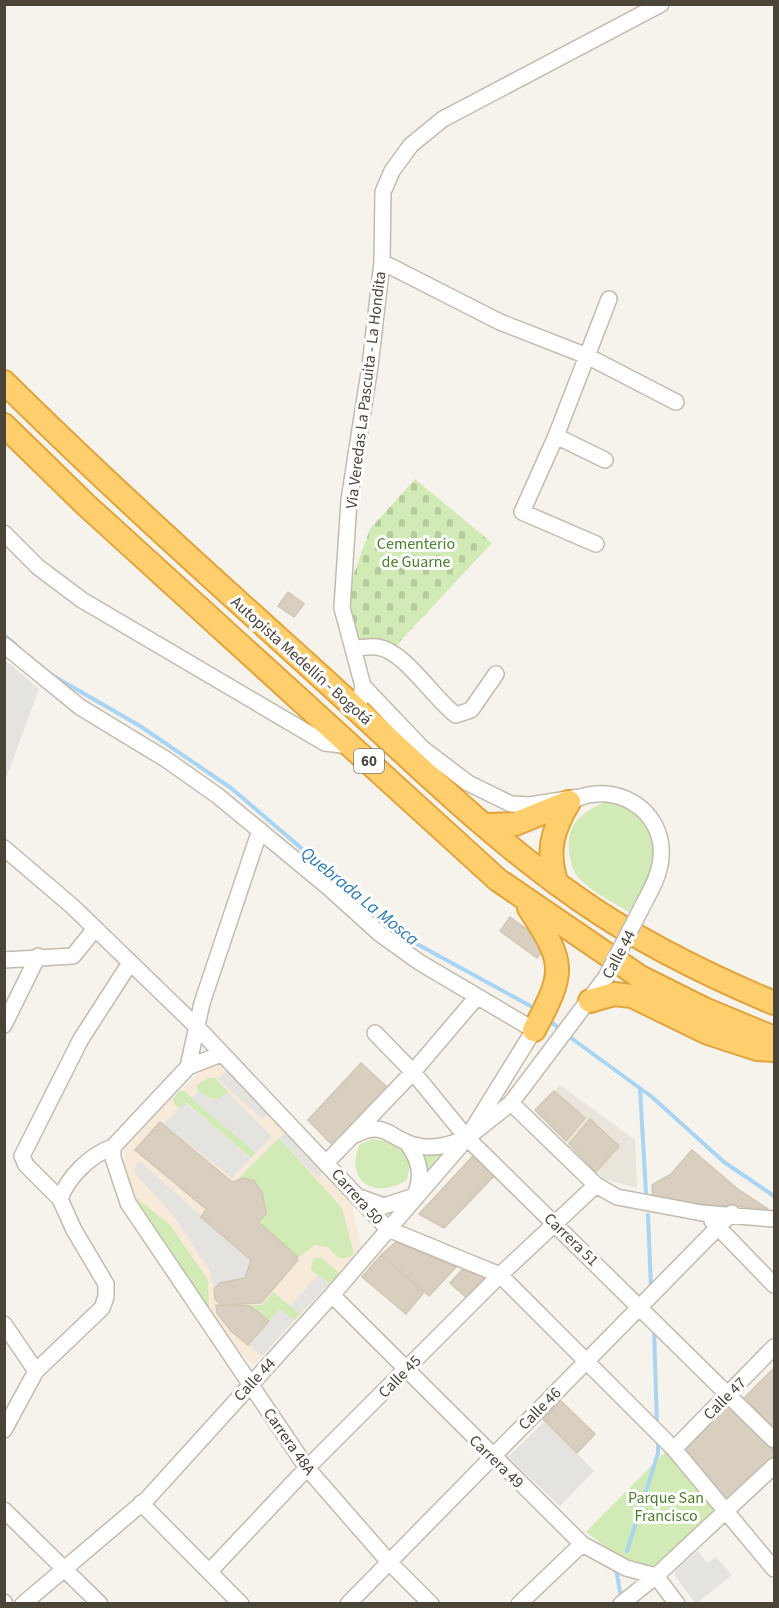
<svg xmlns="http://www.w3.org/2000/svg" width="779" height="1608" font-family="'Source Sans 3',sans-serif">
  <defs>
    <pattern id="cemetery-stones" width="16" height="16" patternUnits="userSpaceOnUse" patternTransform="scale(1.5)"><rect width="16" height="16" fill="#d2eab5"/><path d="M2 7V4a2 2 0 0 1 4 0v3zM10 15v-3a2 2 0 0 1 4 0v3z" fill="#b6ca9c"/></pattern>
  </defs>
  <rect width="100%" height="100%" fill="#f6f3ec"/>
  <path fill="#eae5da" d="M 560,1085 L 635,1140 L 637,1188 L 604,1179 L 535,1110 Z"/>
  <path fill="#f7ead8" d="M 218,1064 L 351,1200 L 361,1248 L 254,1365 L 234,1346 L 123,1178 L 125,1150 L 157,1112 L 208,1065 Z"/>
  <path fill="url(#cemetery-stones)" d="M 415,479 L 492,543 L 394,648 L 358,642 L 347,609 L 352,579 L 370,529 Z"/>
  <path fill="#d2eab5" d="M 609,800 L 638,809 L 652,829 L 658,849 L 653,876 L 629,912 C 614,903 596,894 583,882 C 576,877 571,866 570,858 C 564,824 580,813 609,800 Z
    M 208,1078 L 215,1078 L 228,1092 L 221,1098 L 212,1099 L 198,1091 L 197,1085 Z
    M 179,1091 L 184,1091 L 256,1153 L 251,1158 L 187,1103 L 180,1108 L 175,1105 L 173,1099 Z
    M 279,1138 L 342,1208 L 354,1254 L 346,1258 L 339,1258 L 328,1247 L 315,1245 L 298,1258 L 258,1222 L 266,1214 L 262,1192 L 254,1181 L 237,1180 Z
    M 372,1139 C 390,1141 400,1145 411,1159 L 407,1180 C 375,1200 345,1182 359,1145 Z
    M 453,1148 L 425,1177 L 421,1152 Z
    M 135,1197 L 170,1225 L 208,1280 L 209,1308 Z
    M 320,1257 L 340,1273 L 330,1284 L 311,1270 L 313,1259 Z
    M 273,1292 L 300,1314 L 294,1320 L 279,1309 L 269,1321 L 250,1306 L 262,1305 Z
    M 669,1448 L 719,1511 L 655,1571 L 622,1559 L 586,1532 Z"/>
  <path fill="#e5e3e0" d="M 5,660 L 39,689 L 5,781 Z
    M 226,1070 L 272,1112 L 262,1119 L 218,1079 Z
    M 198,1091 L 212,1099 L 221,1098 L 228,1092 L 272,1137 L 256,1153 L 191,1098 Z
    M 185,1103 L 251,1158 L 232,1178 L 163,1124 Z
    M 287,1131 L 325,1171 L 317,1178 L 279,1138 Z
    M 138,1160 L 251,1260 L 245,1278 L 220,1283 L 214,1289 L 210,1271 L 175,1218 L 134,1172 Z
    M 318,1275 L 330,1284 L 300,1314 L 290,1306 Z
    M 279,1309 L 294,1320 L 262,1356 L 249,1346 Z
    M 545,1421 L 594,1471 L 560,1506 L 508,1457 Z
    M 698,1551 L 707,1563 L 716,1557 L 732,1575 L 696,1604 L 675,1576 L 675,1571 Z"/>
  <g fill="none" stroke-linecap="round" stroke-linejoin="round">
    <path stroke="#a9d4f2" stroke-width="4" d="M 4,635 L 15,644
      M 50,674 L 140,726 L 231,788 L 406,938 L 536,1009
      M 549,1020 L 561,1030
      M 567,1035 L 652,1097 L 724,1162 L 774,1196
      M 640,1089 L 646,1193
      M 648,1215 L 651,1287
      M 654,1329 L 657,1426
      M 627,1551 L 658,1453 L 658,1439
      M 616,1569 L 620,1592"/>
  </g>
  <path fill="#d8cfc1" stroke="#d3c7b4" stroke-width="1.5" d="M 288,592 L 304,604 L 294,617 L 278,606 Z
    M 510,917 L 547,944 L 537,958 L 500,931 Z
    M 361,1063 L 388,1088 L 333,1146 L 308,1120 Z
    M 554,1091 L 585,1118 L 566,1141 L 535,1110 Z
    M 590,1119 L 619,1146 L 596,1172 L 569,1144 Z
    M 160,1122 L 232,1182 L 244,1178 L 254,1181 L 262,1192 L 266,1214 L 258,1222 L 296,1255 L 298,1260 L 261,1303 L 221,1305 L 215,1299 L 214,1289 L 220,1283 L 245,1278 L 251,1260 L 201,1217 L 206,1209 L 135,1150 Z
    M 692,1150 L 739,1190 L 768,1209 L 653,1200 L 652,1185 L 671,1174 Z
    M 473,1156 L 495,1175 L 444,1228 L 419,1214 Z
    M 396,1242 L 456,1267 L 429,1296 L 381,1255 Z
    M 381,1255 L 424,1292 L 406,1314 L 362,1277 Z
    M 463,1269 L 488,1279 L 469,1300 L 450,1283 Z
    M 216,1305 L 250,1306 L 269,1321 L 248,1345 L 231,1331 L 217,1313 Z
    M 774,1368 L 774,1427 L 773,1428 L 745,1397 Z
    M 561,1401 L 595,1434 L 577,1453 L 543,1419 Z
    M 726,1403 L 774,1451 L 774,1461 L 725,1503 L 680,1451 Z"/>
  <g fill="none" stroke-linecap="round" stroke-linejoin="round">
    <defs>
      <path id="minor" d="M 382,262 L 500,322 L 587,356 L 676,402
        M 556,436 L 605,460
        M 4,533 L 38,567 L 82,600 L 325,743 L 350,746
        M 596,544 L 522,512 L 556,436 L 609,299
        M 4,645 L 80,707 L 167,760 L 218,796 L 328,887 L 380,934 L 419,962 L 534,1030 L 472,1130
        M 353,648 C 361,648 370,646 377,647 C 404,650 433,698 456,715 L 471,710 L 496,674
        M 363,686 L 422,748 L 468,783 L 511,804 L 530,805 L 580,797
        M 358,710 L 363,686 L 342,608 L 349,500 L 370,366 L 382,262 L 383,192 L 392,171 L 411,145 L 443,119 L 661,4
        M 572,801 C 613,779 665,809 661,857 C 660,876 649,893 641,909
        M 4,848 L 72,906 L 197,1027 L 388,1229 L 500,1275 L 674,1449 L 774,1569
        M 4,960 L 73,956 L 94,930
        M 4,1025 L 38,956
        M 375,1033 L 413,1072 L 467,1138 L 774,1440
        M 221,1054 L 188,1067 L 113,1147 L 113,1158 L 128,1203 L 307,1468 L 389,1562 L 431,1604
        M 188,1067 L 202,1003 L 260,830
        M 511,1103 L 596,1185 L 617,1197 L 702,1213 L 774,1219
        M 355,1135 C 387,1118 391,1142 419,1146 C 434,1149 450,1145 464,1139
        M 327,1162 L 413,1072 L 476,998
        M 362,1198 L 384,1206 L 415,1196 C 423,1175 420,1160 407,1143
        M 60,1199 C 67,1178 91,1154 113,1147
        M 712,1221 L 774,1285
        M 332,1295 L 582,1544 L 626,1568 L 656,1576 L 677,1604
        M 4,1324 L 36,1371
        M 4,1430 L 36,1371 L 102,1308 L 106,1297 L 106,1284 L 74,1230 L 60,1199 L 26,1165 L 22,1156 L 81,1039 L 130,963
        M 674,1449 L 774,1347
        M 141,1503 L 241,1604
        M 4,1510 L 100,1604
        M 209,1572 L 307,1468 L 500,1275 L 596,1185
        M 4,1602 L 5,1604
        M 23,1604 L 147,1499 L 332,1295 L 467,1138 L 511,1103 L 606,977
        M 348,1604 L 732,1213
        M 519,1604 L 582,1544
        M 621,1604 L 656,1576 L 774,1466"/>
      <path id="highway" d="M 4,382 C 106,483 213,579 319,675 C 404,752 486,835 580,900 C 640,942 707,975 774,1003
        M 4,425 L 86,505 L 498,880 L 640,977 L 704,1009 L 774,1038
        M 484,825 L 515,824 L 569,802
        M 557,884 C 546,853 552,830 569,802
        M 529,908 C 565,963 566,971 534,1030
        M 590,1001 L 614,994 L 632,996 L 708,1033 L 757,1049 L 774,1050"/>
    </defs>
    <use href="#minor" stroke="#c2bbae" stroke-width="18"/>
    <use href="#highway" stroke="#e0a43c" stroke-width="26"/>
    <use href="#minor" stroke="#fff" stroke-width="15"/>
    <use href="#highway" stroke="#ffcf6e" stroke-width="22"/>
    <defs>
      <path id="minor-bridge" d="M 606,977 L 641,909"/>
    </defs>
    <use href="#minor-bridge" stroke="#c2bbae" stroke-width="18" stroke-linecap="butt"/>
    <use href="#minor-bridge" stroke="#fff" stroke-width="15"/>
  </g>
  <g text-anchor="middle" stroke-width="6" stroke-linejoin="round" paint-order="stroke">
    <rect fill="#fff" stroke="#817c74" stroke-width="1.5" x="354" y="749" width="30" height="24" rx="4.5"/>
    <g font-size="15" font-weight="bold" fill="#4b4439">
      <text x="369" y="766">60</text>
    </g>
    <g font-size="16" fill="#4b4439" stroke="#fff">
      <text transform="translate(365 390) rotate(-83)" y="6">Via Veredas La Pascuita - La Hondita</text>
      <text transform="translate(302 660) rotate(42)" y="6">Autopista Medellín - Bogotá</text>
      <text transform="translate(618 954) rotate(-62)" y="6">Calle 44</text>
      <text transform="translate(358 1196) rotate(48)" y="6">Carrera 50</text>
      <text transform="translate(572 1239) rotate(44)" y="6">Carrera 51</text>
      <text transform="translate(399 1376) rotate(-45)" y="6">Calle 45</text>
      <text transform="translate(254 1379) rotate(-47)" y="6">Calle 44</text>
      <text transform="translate(724 1398) rotate(-45)" y="6">Calle 47</text>
      <text transform="translate(539 1408) rotate(-45)" y="6">Calle 46</text>
      <text transform="translate(290 1441) rotate(55)" y="6">Carrera 48A</text>
      <text transform="translate(497 1461) rotate(44)" y="6">Carrera 49</text>
    </g>
    <g font-size="16" fill="#4a7f2a" stroke="#fff">
      <text x="416" y="549">Cementerio<tspan x="416" dy="18">de Guarne</tspan></text>
      <text x="666" y="1503">Parque San<tspan x="666" dy="18">Francisco</tspan></text>
    </g>
    <g font-size="18" font-style="italic" fill="#2e7ab2" stroke="#fff">
      <text transform="translate(360 896) rotate(39)" y="6">Quebrada La Mosca</text>
    </g>
  </g>
  <rect width="779" height="1608" fill="none" stroke="#4b4439" stroke-width="12"/>
</svg>
